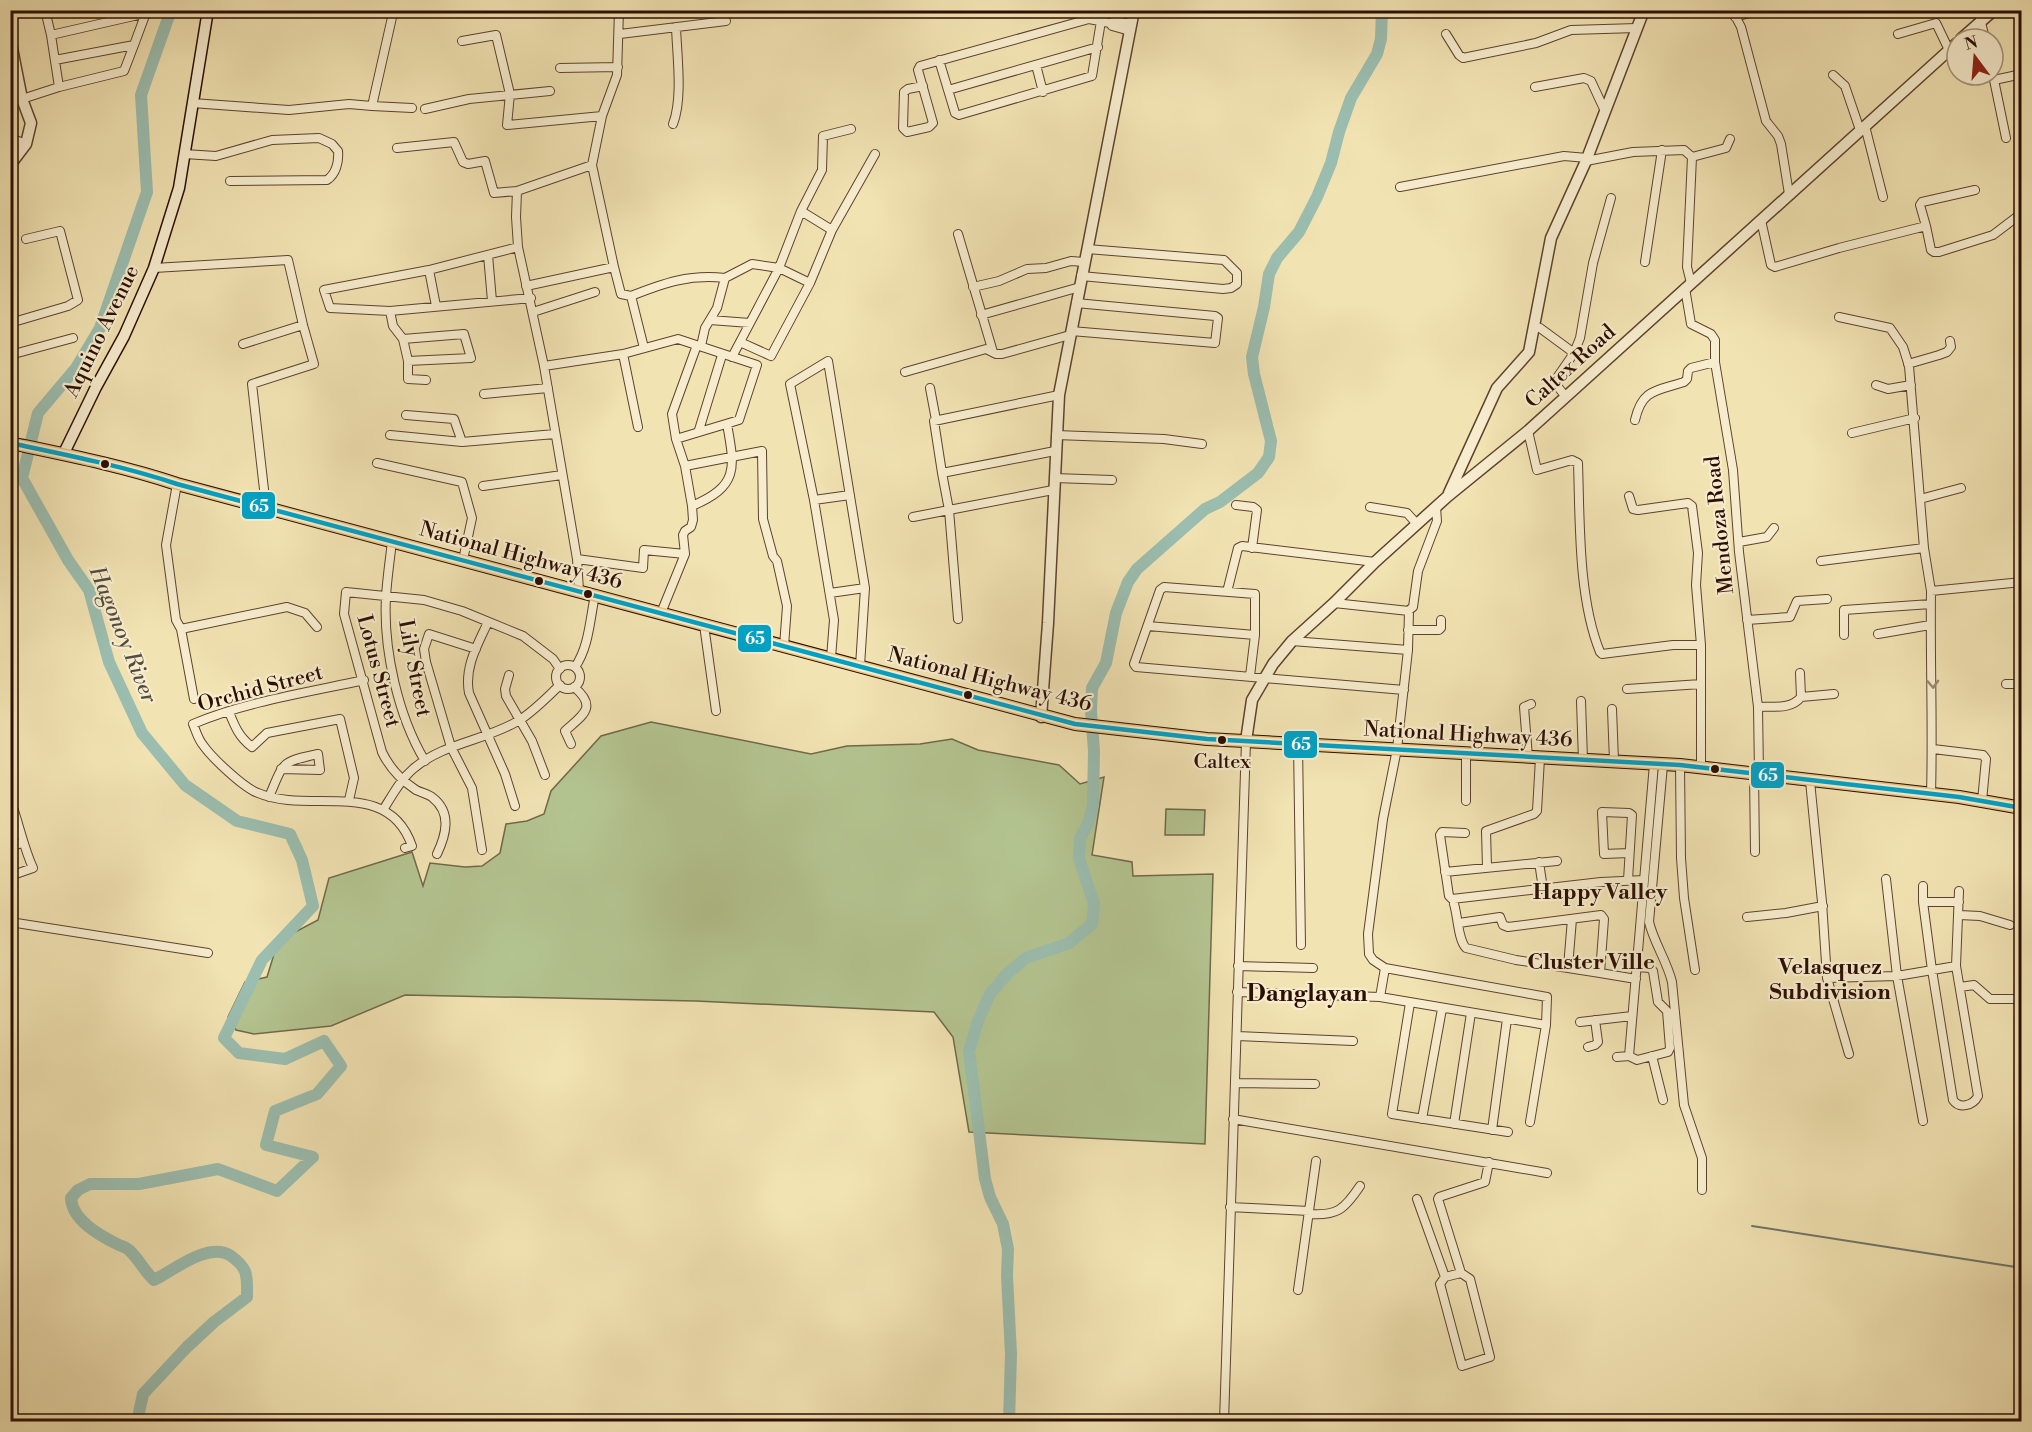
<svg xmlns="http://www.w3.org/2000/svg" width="2032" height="1432" font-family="'Libre Bodoni',serif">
  <rect width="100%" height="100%" fill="#f2e3b3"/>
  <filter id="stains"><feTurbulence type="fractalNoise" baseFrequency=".00333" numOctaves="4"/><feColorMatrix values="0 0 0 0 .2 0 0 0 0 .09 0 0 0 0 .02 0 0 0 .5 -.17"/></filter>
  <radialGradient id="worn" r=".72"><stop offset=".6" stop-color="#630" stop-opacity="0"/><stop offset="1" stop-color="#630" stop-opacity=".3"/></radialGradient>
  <path fill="#b4c591" stroke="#70694a" stroke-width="1.5" d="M 651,722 L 811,754 L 847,746 L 920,744 L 952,739 L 978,750 L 1059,765 L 1080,784 L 1104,777 L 1092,855 L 1132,862 L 1133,876 L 1213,874 L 1205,1144 L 969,1132 L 953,1037 L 934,1012 L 696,1001 L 405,995 L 331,1026 L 254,1034 L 236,1030 L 228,1017 L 245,982 L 267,977 L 278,941 L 318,920 L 329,878 L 412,852 L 423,886 L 430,863 L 465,867 L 482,866 L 500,853 L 506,824 L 527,821 L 544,814 L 551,791 L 601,736 Z
    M 1166,809 L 1205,810 L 1204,835 L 1165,835 Z"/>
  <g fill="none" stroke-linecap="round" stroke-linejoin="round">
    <path stroke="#6e776a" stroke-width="2" d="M 1752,1226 L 2022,1268"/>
    <path stroke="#9bbeb0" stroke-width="12" d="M 137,1422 L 143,1394 L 187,1347 L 214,1322 L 247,1297 C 247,1276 249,1269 231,1256 C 209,1241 174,1270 154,1280 C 144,1271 139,1259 129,1250 C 126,1247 121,1246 117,1244 C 99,1235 72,1220 71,1198 L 78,1190 L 90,1184 L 139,1184 L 218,1169 L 277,1191 L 313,1157 L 266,1145 L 275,1111 L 317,1094 L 341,1066 L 324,1041 L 285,1059 L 239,1053 L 224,1038 L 262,960 L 313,906 L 302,860 L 290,834 L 237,821 L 185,785 L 142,733 L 109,662 L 89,590 L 68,560 L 22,478 L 38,413 L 76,368 L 100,328 L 147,192 L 141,95 L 171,10
      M 1009,1422 L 1011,1354 L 1007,1276 L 1008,1249 L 1003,1224 L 990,1197 L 985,1179 L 969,1051 L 978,1021 L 990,994 L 1008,973 L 1026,958 L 1069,943 L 1092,924 L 1094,904 L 1079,858 L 1080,839 L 1089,821 L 1093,805 L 1094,751 L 1091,711 L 1092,688 L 1106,663 L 1116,613 L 1128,582 L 1137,569 L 1205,509 L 1220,502 L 1258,473 L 1269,457 L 1271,441 L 1254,374 L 1252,357 L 1264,307 L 1269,274 L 1277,258 L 1299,232 L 1317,197 L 1331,163 L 1339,132 L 1351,98 L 1377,54 L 1381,39 L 1382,10"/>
    <defs>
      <path id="minor" d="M 1732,10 L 1741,27 L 1766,121 L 1778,136 L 1781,144 L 1789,194
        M 1978,10 L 1985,39
        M 1735,17 L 1760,10
        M 1110,23 L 1112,26 L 1130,31
        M 620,34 L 726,21
        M 1446,34 L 1459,55 L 1463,58 L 1536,43 L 1571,30 L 1637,28
        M 1898,34 L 1936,23 L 1949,50
        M 51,35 L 147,13
        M 462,41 L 496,35 L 510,94 L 507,125 L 602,116
        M 134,45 L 147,10
        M 55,60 L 134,45 L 124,71 L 59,87
        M 939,60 L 955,113 L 959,115 L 1092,76 L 1101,21
        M 1036,65 L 1043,92
        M 560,68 L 618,67
        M 1833,75 L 1845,86 L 1860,130
        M 1993,75 L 2006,138
        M 1994,80 L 2022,74
        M 923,86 L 908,89 L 904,92 L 903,128 L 907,132 L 929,127 L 933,123 L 918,70 L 920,66 L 1089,19 L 1110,23 L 1115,21 L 1131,24
        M 1535,87 L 1584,78 L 1591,81 L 1604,109
        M 948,90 L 1098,47
        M 22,99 L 59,87 L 51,35 L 45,10
        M 192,103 L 289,110 L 349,104 L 372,106 L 393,13
        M 372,106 L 412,108
        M 425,109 L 469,99 L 550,91
        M 673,124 C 683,98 677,56 676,27
        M 1865,126 L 1883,197
        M 10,138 L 26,144
        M 397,148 L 454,142 L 463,162 L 468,164 L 485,161 L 494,193 L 517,191 L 592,165 L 602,116 L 617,75 L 619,10
        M 184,154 L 216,156 L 272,140 L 319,138 L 332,144 L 338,151 C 339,162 336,174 327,180 L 230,181
        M 1692,157 L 1726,148 L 1730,139
        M 1586,161 L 1633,152 L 1684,150 L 1692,157 L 1687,267 L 1691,283
        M 1400,187 L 1564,156 L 1587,158
        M 517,191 L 516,217 L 518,247 L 544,366 L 577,559 L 579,591
        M 801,211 L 822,170 L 823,136 L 851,129
        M 1761,220 L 1771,265 L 1775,267 L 1839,248 L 1926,226 L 1931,250 L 1934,252 L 1939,252 L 1993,235 L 2022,213
        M 1926,226 L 1920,205 L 1922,202 L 1975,190
        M 832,230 L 875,154
        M 958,234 L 993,352
        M 488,255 L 492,301
        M 1645,262 L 1662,150
        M 614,267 L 621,294 L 631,296 L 644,348
        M 154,268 L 288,260 L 303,325 L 314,364 L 252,384 L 266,507
        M 429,270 L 436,306
        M 1081,276 L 1223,289 L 1231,288 L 1237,284 L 1237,273 L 1224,260 L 1087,249
        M 526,286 L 614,267 L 592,165
        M 973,287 L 999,281 L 1027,269 L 1046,268 L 1071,261 L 1084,262
        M 1685,288 L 1691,324 L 1711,334 L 1715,340 L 1715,362 L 1733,470 L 1739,552 L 1758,707 L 1759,773
        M 631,296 C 664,283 689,274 725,278 L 717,308 L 705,328 L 701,346
        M 390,311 L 531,298
        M 533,312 L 595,292
        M 981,315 L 1080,287
        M 1839,317 L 1890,328 L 1903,347 L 1909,366 L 1924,548 L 1931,591 L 2022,582
        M 710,320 L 750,323 L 779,268 L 801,211 L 832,230 L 810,283 L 779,268 L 752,264 L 725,278
        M 10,323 L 68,306 L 78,300 L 60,231 L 26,239
        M 1540,328 L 1574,353
        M 1071,331 L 1215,343 L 1218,318 L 1215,316 L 1076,303
        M 403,339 L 464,334 L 471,358 L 408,361
        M 740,342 L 771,356 L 810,283
        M 243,344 L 303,325
        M 623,354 L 638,427
        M 10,355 L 73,338
        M 732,357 L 750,323
        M 1908,364 L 1939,355 L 1947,352 L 1951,347 L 1950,341
        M 544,366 L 623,354 L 678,339 L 757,365 L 739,420 L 676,439
        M 905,372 L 986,349 L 996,354 L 1002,354 L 1070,335
        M 426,380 L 408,379 L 408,361 L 403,339 L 393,326 L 390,311 L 330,308 L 324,290 L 429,270 L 518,247
        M 1876,385 L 1888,389 L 1911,385
        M 930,388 L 936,420
        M 484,394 L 548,388
        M 1566,397 L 1554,382 L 1574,353 L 1580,338 L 1593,263 L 1611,198
        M 406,415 L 454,419 L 462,442
        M 1635,420 C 1642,389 1656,391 1684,382 L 1687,379 L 1688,371 L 1691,368 L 1715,362
        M 699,430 L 722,355
        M 1528,431 L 1537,470 L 1572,460 L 1578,463 C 1580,521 1578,598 1600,652 L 1602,654 L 1673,645 L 1701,645 L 1701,684 L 1627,689
        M 1852,433 L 1915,418
        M 390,435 L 462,442 L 555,434
        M 1056,435 L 1164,439 L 1202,444
        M 377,463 L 462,482 L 472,518 L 463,560
        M 685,466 L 762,451 L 763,519 L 773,556 L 777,561 L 787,606 L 784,646
        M 942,473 L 934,421 L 1059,395
        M 1054,478 L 1112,480
        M 177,484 L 166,545 L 176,620 L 181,629 L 194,699
        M 483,486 L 562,475
        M 1053,490 L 949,510 L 942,473 L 1055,451
        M 1629,496 L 1633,509 L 1638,510 L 1688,503 L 1692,506 L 1698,553 L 1696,585 L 1701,645
        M 1920,499 L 1961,488
        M 814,500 L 850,495
        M 1236,505 L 1253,507 L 1257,510 L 1252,548
        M 692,506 L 685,466 L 676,439 L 672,414 L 697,345
        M 1370,507 L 1407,513 L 1417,524
        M 913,517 L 949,510 L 958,619
        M 392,541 C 390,560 387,578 386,597 C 383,649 398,716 425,761
        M 1739,542 L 1767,537 L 1774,528
        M 577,559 L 643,568 L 644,550 L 685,554
        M 1821,561 L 1924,548
        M 1227,592 L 1238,548 L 1242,546 L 1375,562
        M 830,593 L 865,588
        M 1334,603 L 1409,611 L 1408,650 L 1397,749 L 1383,819 L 1368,934 L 1369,954 L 1373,960 L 1385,968 L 1547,997 L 1546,1025 L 1530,1122
        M 1408,611 L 1413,607 L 1418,571 L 1437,521 L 1436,507
        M 661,613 L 685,554 L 683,535 L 685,531 L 691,527 L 693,520 L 692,506 C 739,486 735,468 727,424
        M 1747,620 L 1790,617 L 1797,601 L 1827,599
        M 488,622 C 478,644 464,667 469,693 L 505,774 L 515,806
        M 704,625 L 716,711
        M 1148,626 L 1255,635
        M 181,629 L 287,607 L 305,613 L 317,627
        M 1408,630 L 1439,630 L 1441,628 L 1441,620
        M 1878,634 L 1930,625
        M 1844,635 L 1844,610 L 1931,604
        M 1292,641 L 1408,650
        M 476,649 L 429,634 L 424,649 L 426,662 L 451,747 L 472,788 L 482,850
        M 831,658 L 834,620 L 814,500 L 790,384 L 828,361 L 865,588 L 860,666
        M556 677a12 12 0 1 1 24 0a12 12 0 1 1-24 0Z
        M 575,667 C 589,647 590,619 595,595
        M 1800,673 L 1801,697
        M 509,675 L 505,689 L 506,696 L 532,741 L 545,775
        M 1250,676 L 1255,635 L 1255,594 L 1164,587 L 1160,590 L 1134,664 L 1136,667 L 1404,690
        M 364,680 C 309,692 244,702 193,724 C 196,731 198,739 203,745 C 212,758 244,788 258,793 C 310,815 388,776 412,846 L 405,848
        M 2006,684 L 2022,684
        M 1581,701 L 1583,760
        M 1758,707 C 1773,706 1791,710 1801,697 L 1834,694
        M 1612,709 L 1614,761
        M 229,712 C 235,727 239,737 252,747 L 267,733 L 340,719 L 354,778 L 349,800
        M 571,744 L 565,731 C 583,715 598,707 574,687
        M 1298,745 L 1301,945
        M 1933,749 L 1983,755 L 1986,759 L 1982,801
        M 1466,753 L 1466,801
        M 1528,757 L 1524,707 L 1531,704
        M 1663,765 L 1649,922 C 1654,943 1667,961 1672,982 L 1684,1105 L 1702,1158 L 1702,1190
        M 1680,765 L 1681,858 L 1684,898 L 1695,970
        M 1701,767 L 1701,684
        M 1754,773 L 1755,852
        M 1810,781 L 1822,902 L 1827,978 L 1897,976 L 1956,966
        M 1931,794 C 1933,726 1930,659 1931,591
        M 269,797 C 284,762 280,762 318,754 L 320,770 L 281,769
        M 10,799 C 19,823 23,846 33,868 L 10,876
        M 383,810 C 392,796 400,780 413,769 C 443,743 484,741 518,721 C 533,712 547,697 560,685
        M 1465,833 L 1442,832 L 1440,835 L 1449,896 L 1452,899 L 1601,882 L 1644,880
        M 10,847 L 22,843
        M 437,854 C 446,835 452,813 433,798 C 429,794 422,793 416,790 C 401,780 390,769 382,752 L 344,614 L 346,592 L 424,600 L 462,611 L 523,636 L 553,659 L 560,669
        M 1539,862 L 1543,889
        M 1487,867 L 1486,831 L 1534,814 L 1537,811 L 1540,758
        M 1445,872 L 1557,861
        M 1886,879 L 1897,976 L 1923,1121
        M 1628,880 L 1632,815 L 1629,813 L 1602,812 L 1604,854 L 1629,853
        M 1923,886 L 1923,902
        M 1959,902 L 1923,902 L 1932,970 L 1953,1100 C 1959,1109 1973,1106 1978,1096 L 1956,966 L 1959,891
        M 1454,904 C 1458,917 1458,940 1466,948 L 1516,960 L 1600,973 L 1604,919 L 1601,915 L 1508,927 L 1503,925 L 1500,917 L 1459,923
        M 1959,915 L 1980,916 L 2010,925
        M 1747,917 L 1786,913 L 1823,906
        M 10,922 L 208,953
        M 1238,966 L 1313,968
        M 1568,967 L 1572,919
        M 1600,973 L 1636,979
        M 1827,978 L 1849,1054
        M 1960,987 L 1974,985 L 1990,999 L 2022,999
        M 1237,992 L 1380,997 L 1546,1025
        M 1380,997 L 1385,968
        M 1410,1003 L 1392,1114 L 1508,1132
        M 1580,1022 L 1632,1016
        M 1237,1036 L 1353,1041
        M 1588,1047 L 1595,1045 L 1598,1042 L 1595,1020
        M 1629,1056 L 1654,764
        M 1652,1056 L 1663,1100
        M 1617,1057 L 1629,1056 L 1637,1060 L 1668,1052 L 1670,1048 L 1667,1011 L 1658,1002 L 1653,971 L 1650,968 L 1638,967
        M 1235,1083 L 1315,1084
        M 1233,1119 L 1547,1173
        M 1422,1119 L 1442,1009
        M 1454,1124 L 1471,1013
        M 1492,1130 L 1507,1019
        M 1417,1199 L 1445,1277
        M 1230,1207 L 1309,1211 L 1316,1161
        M 1308,1214 C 1337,1216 1344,1210 1360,1186
        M 1461,1273 L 1445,1277 L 1440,1284 L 1462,1366 L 1490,1357 L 1470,1279 L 1461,1273 L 1438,1199 L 1439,1197 L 1485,1182 L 1489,1162
        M 1298,1290 L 1309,1211
        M 10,1418 L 11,1422
        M 1224,1422 L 1246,741"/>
      <path id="tertiary" d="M 10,38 L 22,99 L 31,123 L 26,144 L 10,165
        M 1961,39 L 1994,10
        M 1449,493 L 1497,388 L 1529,352 L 1551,238 L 1586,161 L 1644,10
        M 1041,717 L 1048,623 L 1059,395 L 1134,10
        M 1246,741 L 1252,700 L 1273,664 L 1292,641 L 1334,603 L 1375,562 L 1448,496 L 1528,431 L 1957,43"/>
      <path id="secondary" d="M 64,453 L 96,387 L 124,336 L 154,268 L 179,188 L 208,10"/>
      <path id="primary" d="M 10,443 C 67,455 123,466 177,484 L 1075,724 L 1207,739 L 1680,765 L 1959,797 L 2022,808"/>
    </defs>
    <use href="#minor" stroke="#5d422e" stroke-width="10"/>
    <use href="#tertiary" stroke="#5d422e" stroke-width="13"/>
    <use href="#secondary" stroke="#2b0d02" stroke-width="13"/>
    <use href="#primary" stroke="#2b0d02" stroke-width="14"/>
    <use href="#minor" stroke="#f7edce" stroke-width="8"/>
    <use href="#tertiary" stroke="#f7edce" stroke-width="10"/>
    <use href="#secondary" stroke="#f7edce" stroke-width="10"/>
    <use href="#primary" stroke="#e9c27a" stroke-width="12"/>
    <defs>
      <path id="bus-1" d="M 10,443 C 67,455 123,466 177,484 L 1075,724 L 1207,739 L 1680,765 L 1959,797 L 2022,808"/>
    </defs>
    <use href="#bus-1" stroke="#f7edce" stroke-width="9"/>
    <use href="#bus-1" stroke="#02a1c4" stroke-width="4.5"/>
  </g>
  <defs><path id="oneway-chevron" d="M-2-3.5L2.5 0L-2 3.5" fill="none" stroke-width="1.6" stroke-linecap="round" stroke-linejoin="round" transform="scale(1.5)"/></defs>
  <use stroke="#9b8872" href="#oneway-chevron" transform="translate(1933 684) rotate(87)"/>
  <g fill="#2b0d02" stroke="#f7edce" stroke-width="2">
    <circle cx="105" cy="464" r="5"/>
    <circle cx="539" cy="581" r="5"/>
    <circle cx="588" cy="594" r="5"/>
    <circle cx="968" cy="695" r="5"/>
    <circle cx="1222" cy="740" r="5"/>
    <circle cx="1715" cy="769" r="5"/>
  </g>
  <g text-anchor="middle" stroke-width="4.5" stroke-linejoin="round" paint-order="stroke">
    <g font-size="20" fill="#2b0d02" stroke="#f7edce">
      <text x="1222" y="768">Caltex</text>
    </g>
    <g font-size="21" fill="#2b0d02" stroke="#f7edce">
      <text transform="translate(101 331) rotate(-64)" y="7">Aquino Avenue</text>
      <text transform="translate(1570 366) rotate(-42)" y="7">Caltex Road</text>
      <text transform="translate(1719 525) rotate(-96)" y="7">Mendoza Road</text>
      <text transform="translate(521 555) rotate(15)" y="7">National Highway 436</text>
      <text transform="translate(415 668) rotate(79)" y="7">Lily Street</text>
      <text transform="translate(379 671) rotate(75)" y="7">Lotus Street</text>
      <text transform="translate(990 679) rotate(14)" y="7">National Highway 436</text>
      <text transform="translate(260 688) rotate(-15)" y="7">Orchid Street</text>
      <text transform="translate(1468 734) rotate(3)" y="7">National Highway 436</text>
    </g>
    <g font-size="22" font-style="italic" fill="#524b3f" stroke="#f7edce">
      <text transform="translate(124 634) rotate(68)" y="8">Hagonoy River</text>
    </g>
    <g font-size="22" font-weight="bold" fill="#2b0d02" stroke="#f7edce">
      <text x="1600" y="899">Happy Valley</text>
      <text x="1591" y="969">Cluster Ville</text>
      <text x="1830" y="974">Velasquez<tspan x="1830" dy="25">Subdivision</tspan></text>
    </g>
    <g font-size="24" font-weight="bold" fill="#2b0d02" stroke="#f7edce">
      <text x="1307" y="1001">Danglayan</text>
    </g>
  </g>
  <g stroke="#f7edce" stroke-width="2">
    <rect x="241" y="491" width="35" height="29" rx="6" fill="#02a1c4"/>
    <rect x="737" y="624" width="35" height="29" rx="6" fill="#02a1c4"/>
    <rect x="1283" y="730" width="35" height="29" rx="6" fill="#02a1c4"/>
    <rect x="1750" y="761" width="35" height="28" rx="6" fill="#02a1c4"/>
  </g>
  <g font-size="16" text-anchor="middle" font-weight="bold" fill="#fff">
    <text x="259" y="512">65</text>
    <text x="755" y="644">65</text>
    <text x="1301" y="750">65</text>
    <text x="1768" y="781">65</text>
  </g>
  <rect width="2032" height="1432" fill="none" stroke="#f2e3b3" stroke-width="36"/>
  <rect x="12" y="12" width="2008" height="1408" fill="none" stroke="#2b0d02" stroke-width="3"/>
  <rect x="18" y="18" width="1996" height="1396" fill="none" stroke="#2b0d02" stroke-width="1.5"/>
  <g transform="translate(1975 57) rotate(344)"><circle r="28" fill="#f7edce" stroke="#a5937c" stroke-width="1.5"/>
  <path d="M0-4.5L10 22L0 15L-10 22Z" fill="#8f2418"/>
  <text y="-9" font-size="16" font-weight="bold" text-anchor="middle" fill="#2b0d02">N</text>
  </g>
  <rect width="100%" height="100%" filter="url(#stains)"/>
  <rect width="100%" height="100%" fill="url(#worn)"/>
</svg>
